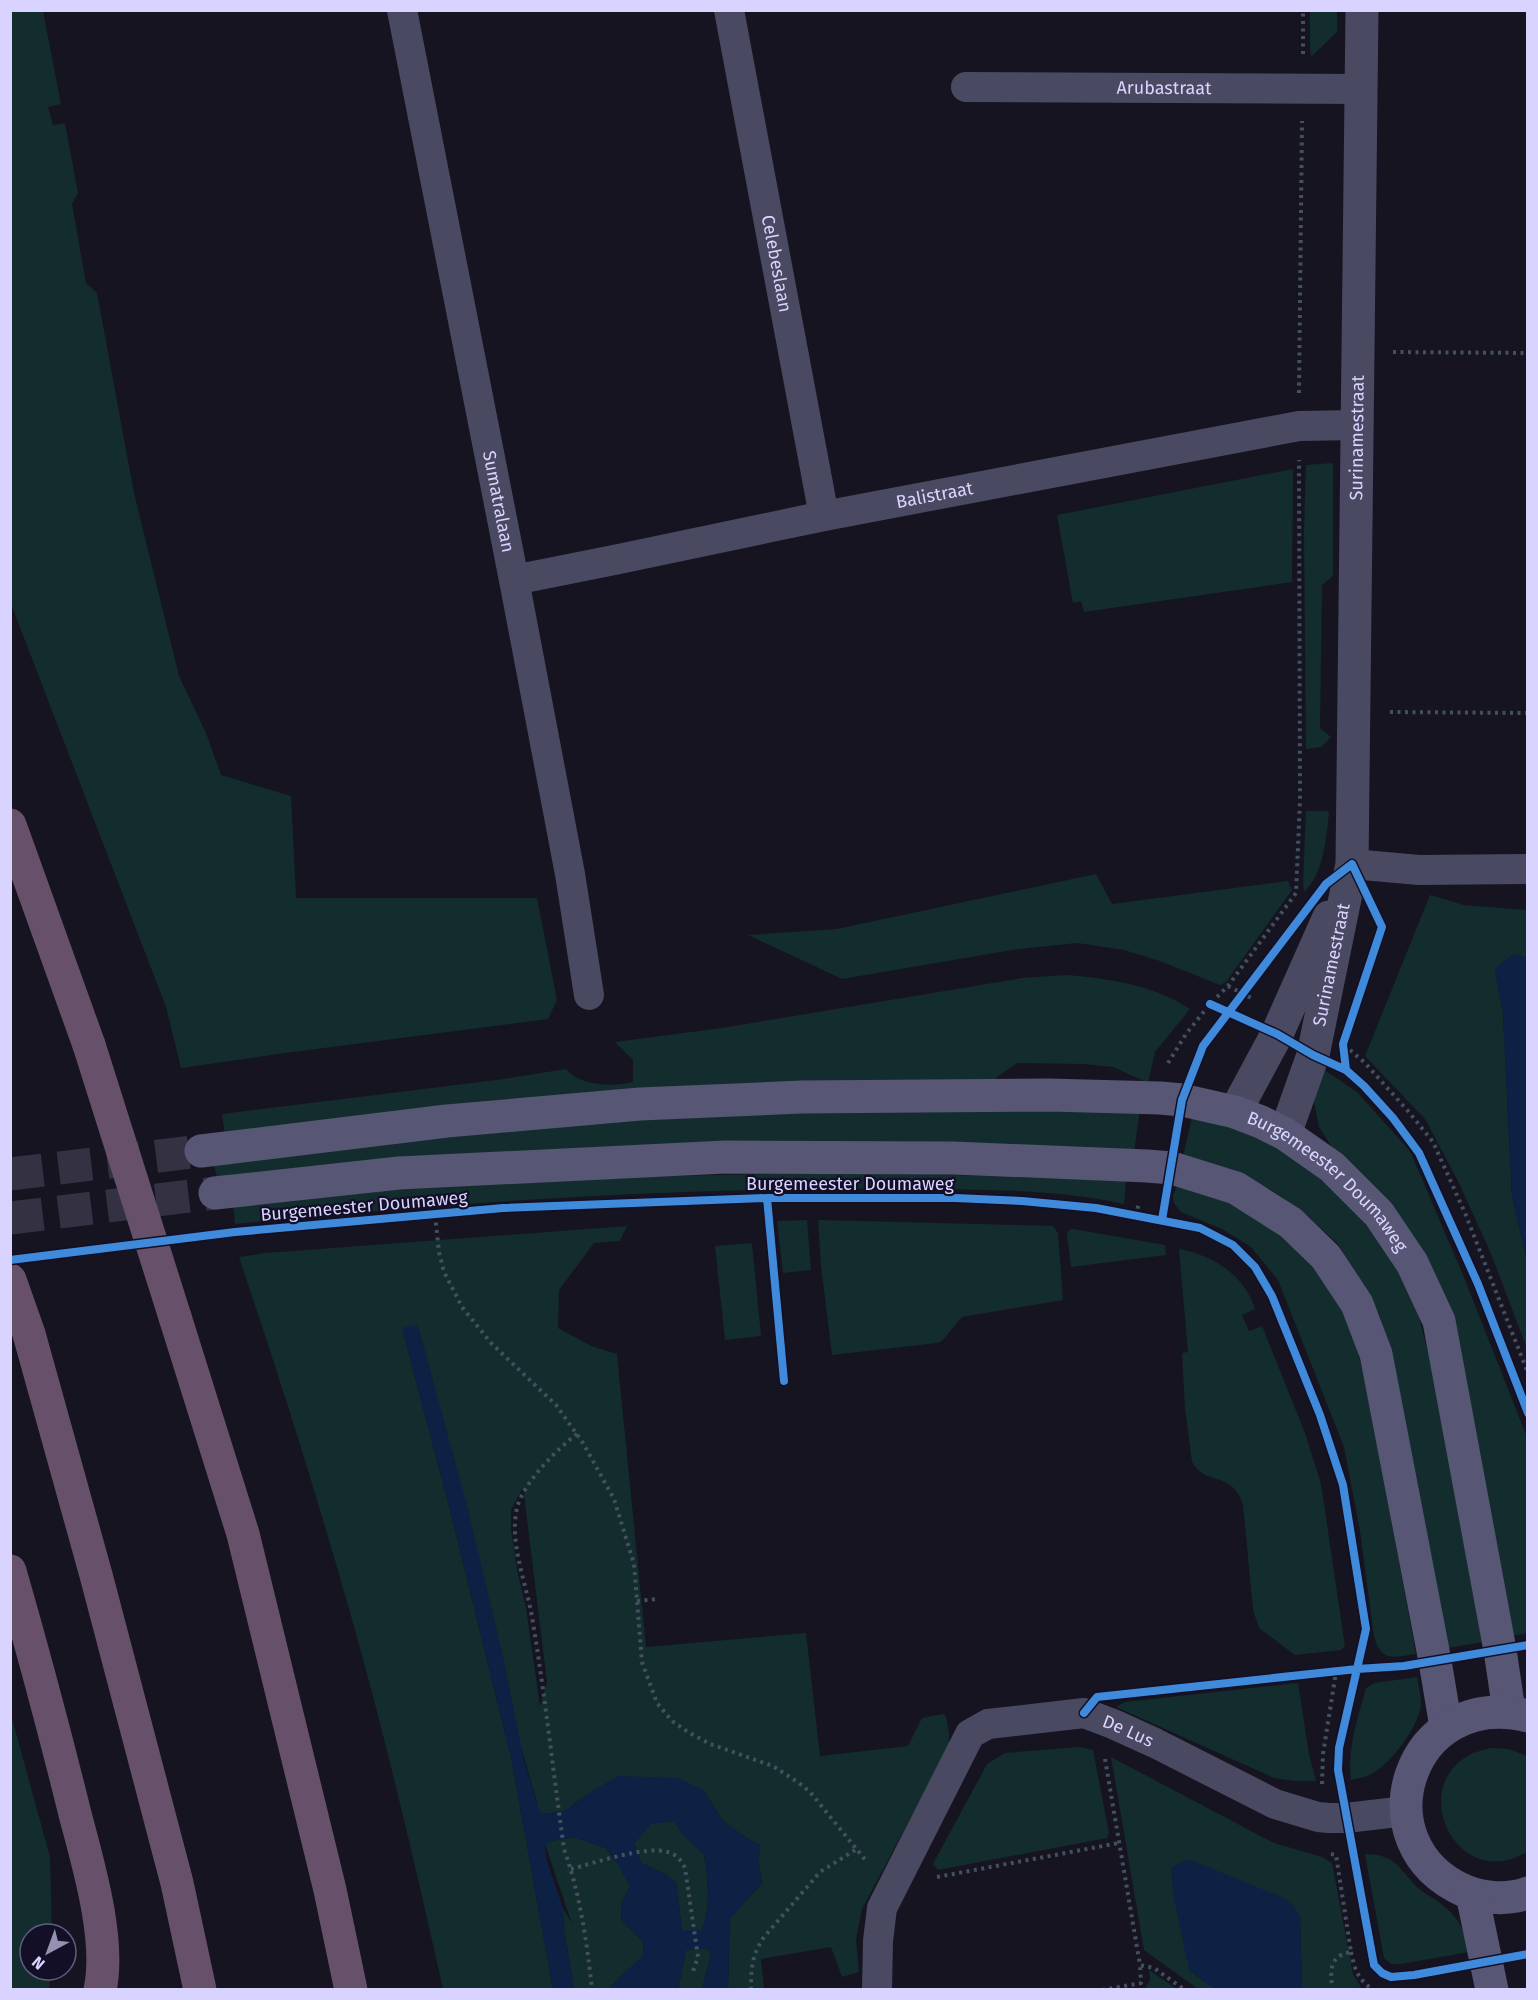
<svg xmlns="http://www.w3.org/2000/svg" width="1538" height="2000" font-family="'Fira Sans',sans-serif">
  <rect width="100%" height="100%" fill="#161421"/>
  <path fill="#132c2d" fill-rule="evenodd" d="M 11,10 L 43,11 L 61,104 L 48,107 L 53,125 L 65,123 L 78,193 L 72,204 L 86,283 L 97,293 L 134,493 L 179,676 L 206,733 L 221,775 L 291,796 L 296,898 L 537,898 L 557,1000 L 548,1019 L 285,1053 L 181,1068 L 166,1007 L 11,604 Z
    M 1310,11 L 1337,11 L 1337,32 L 1311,57 L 1310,47 Z
    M 1333,463 L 1333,576 L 1322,585 L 1320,728 L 1331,737 L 1321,747 L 1306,749 L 1304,531 L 1306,465 Z
    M 1293,469 L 1292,582 L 1084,612 L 1081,601 L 1073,603 L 1057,515 Z
    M 1306,811 L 1327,811 L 1329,813 C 1326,839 1324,873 1304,892 L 1303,886 Z
    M 1096,874 L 1112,904 L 1288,881 L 1292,890 L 1226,982 L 1220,985 L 1160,961 L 1124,950 L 1077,943 L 1012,950 L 842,979 L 748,935 L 837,929 Z
    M 1430,895 L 1464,905 L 1527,910 L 1527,958 L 1514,954 L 1495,969 L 1503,1014 L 1512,1196 L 1527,1261 L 1527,1349 L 1492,1256 L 1458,1181 L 1425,1119 L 1365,1056 Z
    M 1065,975 C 1108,978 1154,985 1190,1009 L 1155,1052 L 1148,1083 L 1113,1067 L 1083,1064 L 1017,1063 L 993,1080 L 225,1135 L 222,1114 L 504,1079 L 566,1069 C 579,1086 614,1087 633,1082 L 633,1060 L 615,1042 L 722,1028 L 1022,978 Z
    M 1320,1067 L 1357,1092 L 1410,1151 L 1463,1275 L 1527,1437 L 1527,1633 L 1511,1636 L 1459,1344 L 1319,1127 L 1313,1097 Z
    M 1140,1110 L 1134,1152 L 218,1179 L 212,1161 L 613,1121 L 787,1111 Z
    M 1192,1117 L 1254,1134 L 1298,1159 L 1346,1197 L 1374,1228 L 1402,1277 L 1419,1317 L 1432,1368 L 1483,1642 L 1441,1649 L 1380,1316 L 1338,1244 L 1306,1215 L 1272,1190 L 1183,1156 Z
    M 775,1174 L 925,1174 L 1126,1181 L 1124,1204 C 1048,1187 961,1190 884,1189 C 668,1187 450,1203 235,1224 L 233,1204 C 413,1185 595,1176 775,1174 Z
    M 1178,1184 L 1219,1194 L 1283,1233 L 1315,1268 L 1343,1305 L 1355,1340 L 1367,1390 L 1416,1654 C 1394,1657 1382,1663 1374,1637 L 1360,1531 L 1344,1447 L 1278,1280 L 1251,1247 L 1222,1229 L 1181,1212 L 1174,1203 L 1173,1195 Z
    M 807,1220 L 811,1270 L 783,1273 L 777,1221 Z
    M 818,1220 L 1053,1226 L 1058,1233 L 1063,1300 L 962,1317 L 942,1341 L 937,1343 L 832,1355 L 821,1266 Z
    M 627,1226 L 620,1241 L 594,1243 L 559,1290 L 558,1328 L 591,1346 L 617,1354 L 646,1647 L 806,1633 L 820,1756 L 908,1746 L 922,1718 L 943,1714 L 946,1716 L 949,1734 L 949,1746 L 862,1909 L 856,1939 L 859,1972 L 842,1977 L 831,1947 L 761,1959 L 764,1989 L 728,1989 L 730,1918 L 762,1883 L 758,1861 L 760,1845 L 748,1839 L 724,1822 L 702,1789 L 586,1795 L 567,1810 L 548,1814 L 540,1813 L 402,1328 L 450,1510 L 511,1757 L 553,1989 L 443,1989 C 415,1864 386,1739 351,1616 C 317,1495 279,1376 239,1257 L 266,1253 ZM 523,1487 L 547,1682 L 540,1706 L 526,1608 L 518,1574 L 511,1530 L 511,1510 Z
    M 1073,1229 L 1165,1245 L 1166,1255 L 1071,1267 L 1067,1233 L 1069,1230 Z
    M 752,1243 L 761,1336 L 725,1340 L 715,1246 Z
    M 1179,1249 C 1212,1255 1245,1275 1255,1309 L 1242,1315 L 1249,1331 L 1262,1326 L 1305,1433 L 1321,1484 L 1345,1646 L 1341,1650 L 1295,1655 L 1259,1628 L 1253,1610 L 1243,1504 C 1241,1500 1239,1494 1236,1491 C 1223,1474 1204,1483 1192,1462 L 1185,1408 L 1182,1353 L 1188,1352 Z
    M 1417,1677 C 1419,1686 1421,1696 1421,1705 C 1419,1726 1389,1767 1369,1775 C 1364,1778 1357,1778 1351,1780 C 1347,1748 1358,1718 1366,1688 L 1374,1683 Z
    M 1298,1683 L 1309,1754 L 1316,1781 L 1294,1781 L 1274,1778 L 1116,1707 L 1125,1702 Z
    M 10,1711 L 50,1857 L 52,1934 L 30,1934 L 30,1970 L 51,1970 L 49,1989 L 11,1989 Z
    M 1079,1747 L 1093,1750 L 1109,1833 L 1107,1838 L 938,1870 L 933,1864 L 987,1764 L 1005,1753 Z
    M 1490,1748 L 1509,1749 L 1527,1756 L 1527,1852 C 1458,1894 1404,1786 1473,1753 C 1478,1751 1485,1750 1490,1748 Z
    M 1111,1757 L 1274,1843 L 1322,1857 L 1332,1863 L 1353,1974 L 1362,1989 L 1302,1989 L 1300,1915 L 1189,1970 L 1215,1989 L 1198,1989 L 1144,1950 Z
    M 674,1821 L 685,1837 L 704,1854 C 708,1879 711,1906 702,1930 L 682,1930 L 676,1883 L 665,1874 L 641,1863 L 634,1843 L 651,1824 Z
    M 574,1837 L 606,1848 L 620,1867 L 630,1887 L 622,1901 L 621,1919 L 643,1942 L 644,1955 L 611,1986 L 611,1989 L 574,1989 L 564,1930 L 563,1908 L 572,1924 L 545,1844 L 551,1841 Z
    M 1365,1854 C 1396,1854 1399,1869 1418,1888 C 1427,1895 1437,1900 1445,1907 C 1460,1919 1466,1935 1469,1952 L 1401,1964 L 1391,1964 L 1384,1958 Z
    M 707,1948 L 711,1955 L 702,1989 L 678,1990 L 686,1950 Z
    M 1149,1970 L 1177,1989 L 1145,1989 L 1150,1980 Z"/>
  <path fill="#0d2144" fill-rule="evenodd" d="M 1514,954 L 1528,958 L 1527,1261 L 1512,1196 L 1503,1014 L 1495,969 Z
    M 418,1325 L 467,1506 L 502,1652 L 524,1760 L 540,1813 L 548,1814 L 567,1810 L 586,1795 L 618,1776 L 677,1778 L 702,1789 L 724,1822 L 748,1839 L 760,1845 L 758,1861 L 762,1883 L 730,1918 L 728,1989 L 702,1989 L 711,1955 L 707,1948 L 686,1950 L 678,1989 L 611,1989 L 611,1986 L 644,1955 L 643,1942 L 621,1919 L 622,1901 L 630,1887 L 620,1867 L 606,1848 L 574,1837 L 551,1841 L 545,1845 L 546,1858 L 563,1908 L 564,1930 L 574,1989 L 553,1989 L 511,1757 L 450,1510 L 402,1328 ZM 674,1821 L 685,1837 L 704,1854 C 708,1879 712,1907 701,1930 L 682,1930 L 676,1882 L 665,1874 L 641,1863 L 634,1844 L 651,1824 Z
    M 1188,1859 L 1284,1898 L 1292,1905 L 1300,1915 L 1302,1989 L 1215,1989 L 1189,1970 L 1173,1894 L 1171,1868 Z"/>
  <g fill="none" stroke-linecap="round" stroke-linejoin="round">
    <path stroke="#333142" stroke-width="33" stroke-dasharray="33 16" stroke-linecap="butt" d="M 10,1174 L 201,1151
      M 10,1218 L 215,1193"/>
    <path stroke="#44505f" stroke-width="4" stroke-dasharray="3 4.5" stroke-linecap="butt" d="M 1303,54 L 1303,10
      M 1393,352 L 1528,353
      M 1299,393 L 1302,121
      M 1390,712 L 1528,713
      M 1228,986 L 1253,999
      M 1350,1050 L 1365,1063 L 1408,1111 L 1433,1142 L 1465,1213 L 1528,1373
      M 1168,1063 L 1186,1034 L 1210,1004 L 1228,986 L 1296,893 L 1300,800 L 1299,460
      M 435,1215 L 439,1252 L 444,1272 L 462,1307 L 491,1343 L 556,1405 L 583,1443 L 614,1499 L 634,1564 L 642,1662 L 657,1703 L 672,1721 L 688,1732 L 710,1744 L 773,1766 L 799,1783 L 810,1792 L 867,1862
      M 1136,1216 L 1139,1202
      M 577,1434 C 557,1449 523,1483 517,1508 C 509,1543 526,1582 532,1617 C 545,1694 553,1771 564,1849 C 580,1894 587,1942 592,1990
      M 637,1601 L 656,1599
      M 1105,1759 L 1140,1965 L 1154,1968 L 1185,1990
      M 1322,1784 L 1323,1754 L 1336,1672
      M 1331,1854 L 1336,1855 L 1351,1952 C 1328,1956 1331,1971 1332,1990
      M 571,1869 C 594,1863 647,1845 668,1852 C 677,1855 681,1860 685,1868 L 698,1957 L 692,1974
      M 937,1877 L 1119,1843
      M 1351,1952 C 1355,1970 1357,1978 1373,1990
      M 751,1990 C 751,1969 752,1954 764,1937 L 820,1872 L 855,1850
      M 1102,1990 L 1141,1983 L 1140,1965"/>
    <g stroke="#4a4962" stroke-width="30">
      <path id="s1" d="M 402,10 L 514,580 L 570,874 L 589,995"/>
      <path id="s2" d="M 729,10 L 824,516"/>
      <path id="s3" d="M 966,87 L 1361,89"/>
      <path id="s4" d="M 514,580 L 619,559 L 824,516 L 1299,426 L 1358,425"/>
      <path d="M 1352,864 L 1419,870 L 1528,869"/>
      <path id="s5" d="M 877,1990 L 878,1941 L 882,1908 L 970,1734 L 988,1724 L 1084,1713 L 1113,1724 L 1155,1743 L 1275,1804 L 1318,1817 L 1329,1818 L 1346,1818 L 1406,1811"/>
    </g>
    <g stroke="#4a4962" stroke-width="33">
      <path d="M 1235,1112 L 1277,1034 L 1329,917"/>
      <path id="s6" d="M 1285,1134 L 1313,1055 L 1352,864 L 1362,10"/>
    </g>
    <g stroke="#575674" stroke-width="33">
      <path id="s7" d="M 201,1151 L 447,1121 L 640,1104 L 802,1097 L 1049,1095 L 1160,1098 L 1182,1100 L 1235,1112 L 1261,1122 L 1285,1134 L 1332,1167 L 1379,1214 L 1412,1263 L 1439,1321 L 1500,1650 L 1509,1711"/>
      <path d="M 215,1193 L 399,1173 L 725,1157 L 953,1158 L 1147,1166 L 1172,1168 L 1236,1188 L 1291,1223 L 1326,1257 L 1357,1304 L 1376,1354 L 1435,1661 L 1446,1727"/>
      <path d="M 1528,1716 C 1409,1686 1357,1844 1465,1891 C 1484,1899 1508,1900 1528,1893"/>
      <path d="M 1472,1894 L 1492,1990"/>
    </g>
    <path stroke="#67516a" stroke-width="33" d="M 10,825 L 89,1045
      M 10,1280 L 29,1334 L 96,1575 L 177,1883 L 200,1990
      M 175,1317 L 243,1534 L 330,1890 L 351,1990
      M 10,1571 C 33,1651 55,1733 75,1814 C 88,1863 111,1940 100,1990"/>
    <path stroke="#67516a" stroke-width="33" d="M 89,1045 L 175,1317"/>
    <defs>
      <path id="cycleway" d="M 1210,1004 L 1277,1034 L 1313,1055 L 1346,1070 L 1364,1086 L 1393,1118 L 1419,1153 L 1478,1284 L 1528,1413
        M 767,1198 L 784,1381
        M 1162,1220 L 1182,1100 L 1203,1046 L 1326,884 L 1352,864 L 1382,927 L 1343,1044 L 1346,1070
        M 10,1260 L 235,1232 L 503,1208 L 767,1198 L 955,1198 L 1022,1201 L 1096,1208 L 1200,1228 L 1233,1245 L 1255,1267 L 1272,1296 L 1320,1415 L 1343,1485 L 1366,1629 L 1357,1669 L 1097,1697 L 1084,1713
        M 1528,1645 L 1404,1666 L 1357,1669 L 1339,1748 L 1338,1770 L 1374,1965 L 1382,1973 L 1391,1977 L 1414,1975 L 1528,1954"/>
    </defs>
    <use href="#cycleway" stroke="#130f26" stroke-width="11"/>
    <use href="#cycleway" stroke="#408adc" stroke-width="8"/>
  </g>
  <g text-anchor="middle" stroke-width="4.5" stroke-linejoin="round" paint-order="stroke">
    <g font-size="18" fill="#d9d4ff" stroke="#130f26">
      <text dy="6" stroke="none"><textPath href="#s3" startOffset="198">Arubastraat</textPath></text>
      <text dy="6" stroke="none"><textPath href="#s2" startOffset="258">Celebeslaan</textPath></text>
      <text dy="6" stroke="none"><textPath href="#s6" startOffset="705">Surinamestraat</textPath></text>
      <text dy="6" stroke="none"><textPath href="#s4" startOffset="429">Balistraat</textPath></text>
      <text dy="6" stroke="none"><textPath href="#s1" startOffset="501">Sumatralaan</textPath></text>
      <text dy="6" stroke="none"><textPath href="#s6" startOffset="176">Surinamestraat</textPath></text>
      <text x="850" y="1190">Burgemeester Doumaweg</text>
      <text dy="6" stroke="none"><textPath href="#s7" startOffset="1156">Burgemeester Doumaweg</textPath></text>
      <text transform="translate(364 1206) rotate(-5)" y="6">Burgemeester Doumaweg</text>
      <text dy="6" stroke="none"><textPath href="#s5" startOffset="442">De Lus</textPath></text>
    </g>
  </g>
  <rect width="1538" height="2000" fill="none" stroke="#d9d4ff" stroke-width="24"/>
  <g transform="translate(48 1952) rotate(221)"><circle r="28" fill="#130f26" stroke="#625e7d" stroke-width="1.5"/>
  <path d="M0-4.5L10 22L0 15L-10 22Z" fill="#9591b1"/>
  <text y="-9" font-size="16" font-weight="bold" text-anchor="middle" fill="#d9d4ff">N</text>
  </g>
</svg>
